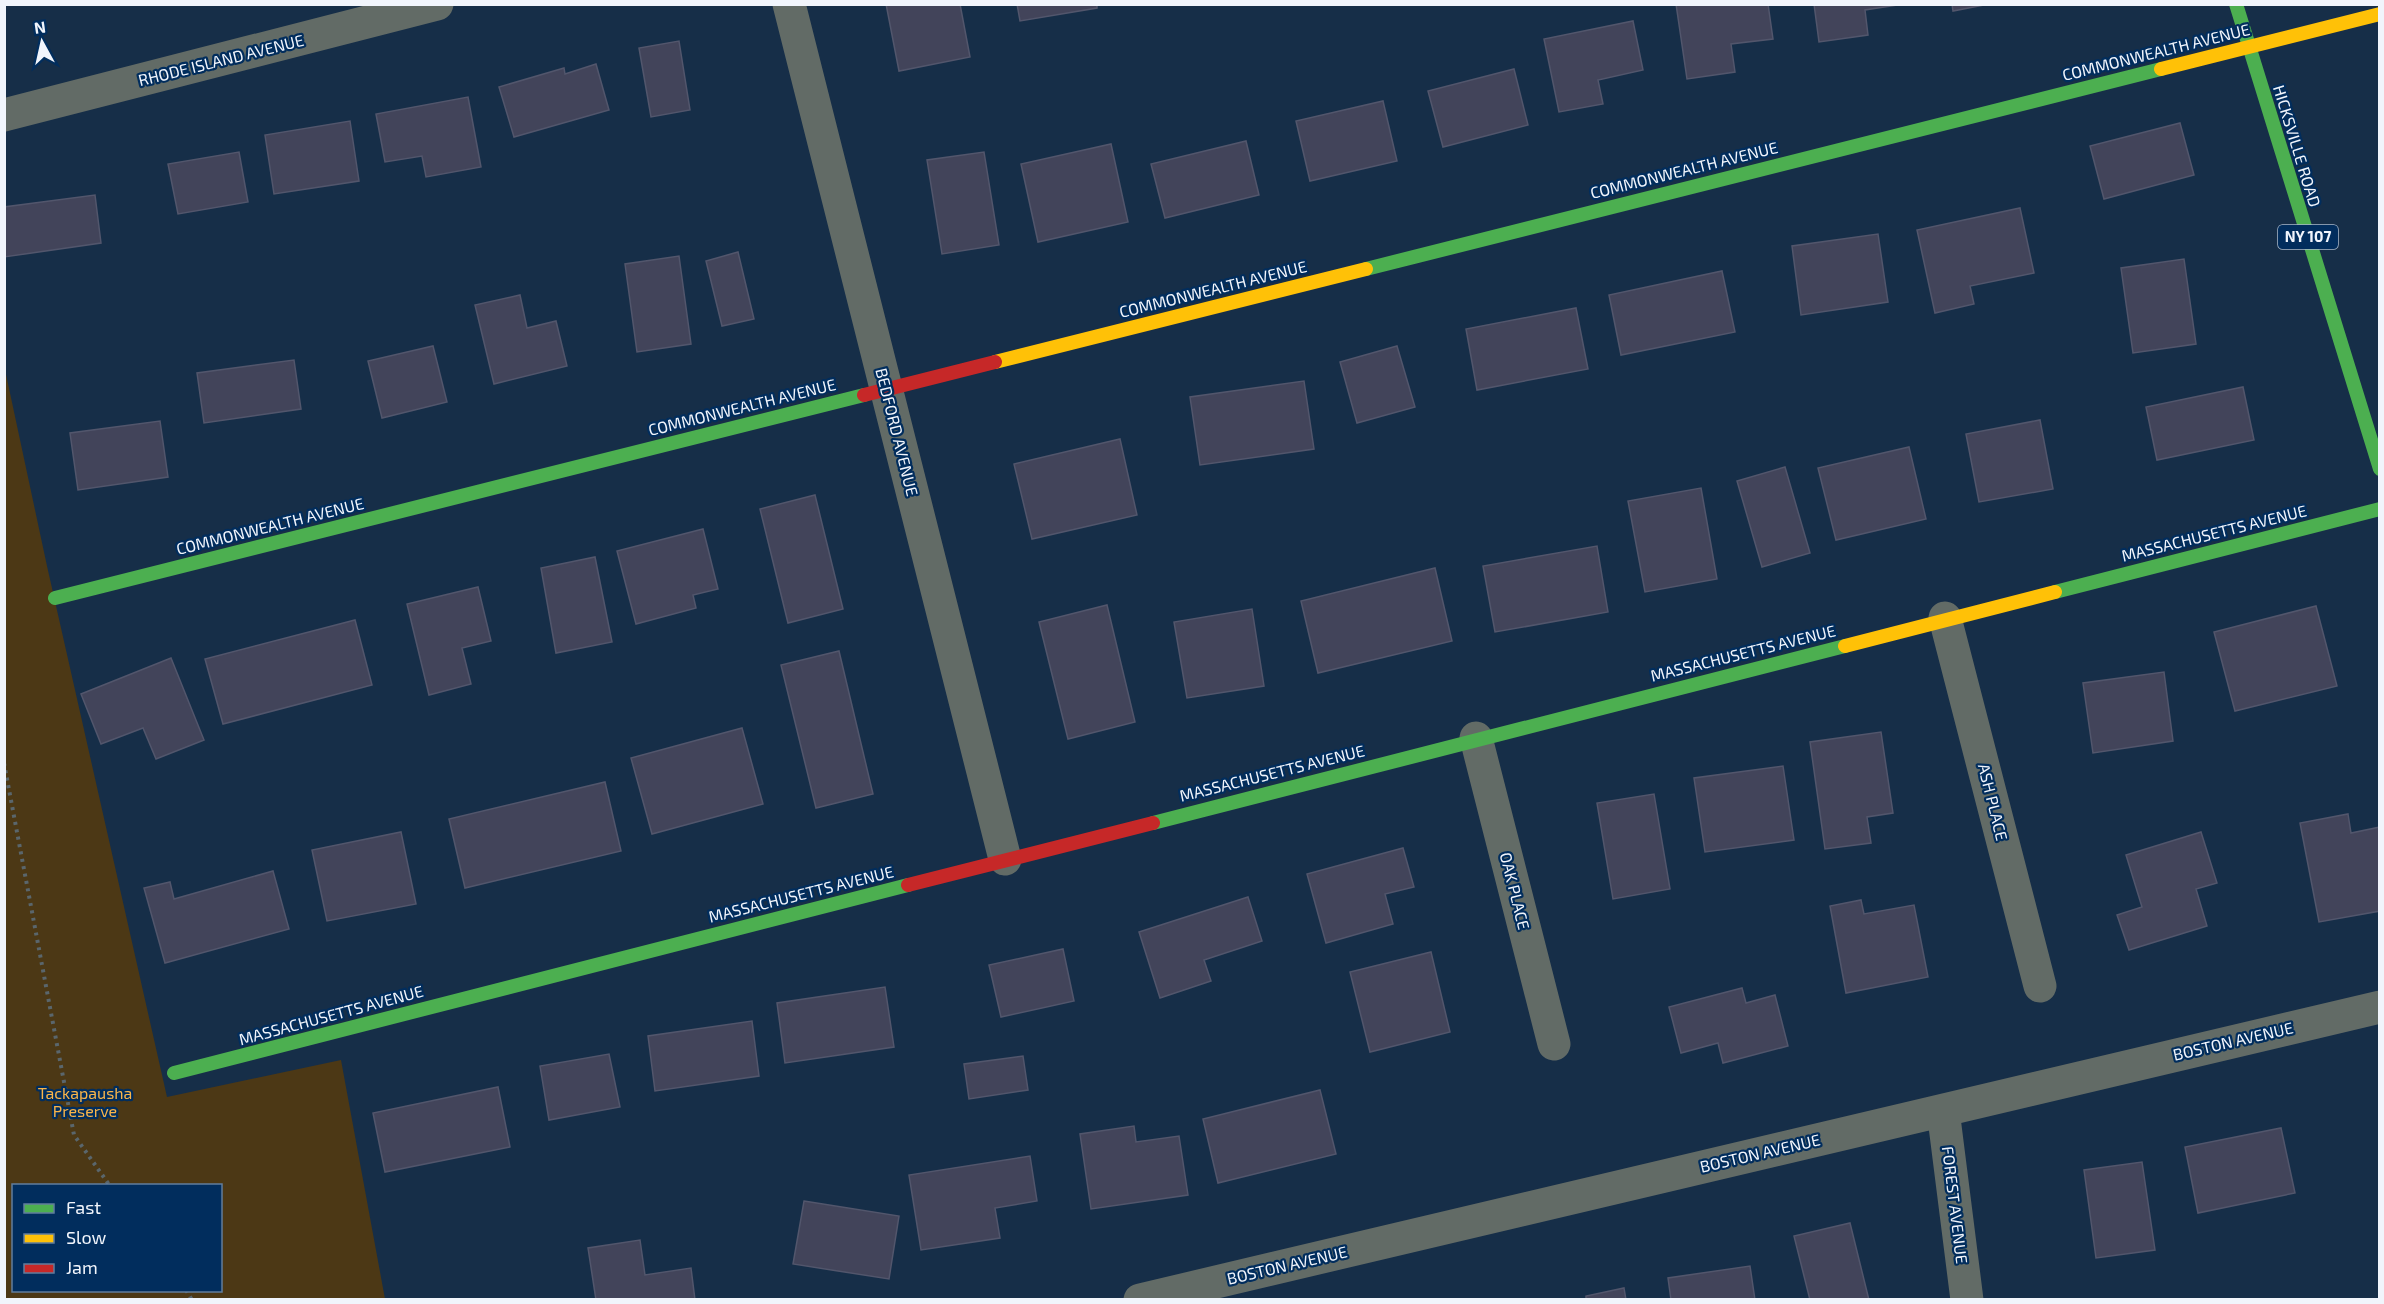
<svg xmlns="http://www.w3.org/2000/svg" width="2384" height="1304" font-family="'Exo 2',sans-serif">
  <rect width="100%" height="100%" fill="#162e48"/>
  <path fill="#4c3815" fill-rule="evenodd" d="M 4,365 L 47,566 L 167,1097 L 341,1060 L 385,1299 L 5,1299 ZM 14,1186 L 220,1186 L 220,1290 L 14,1290 Z"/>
  <path fill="#42445a" stroke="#52566c" stroke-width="1.5" d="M 886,4 L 960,4 L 970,57 L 899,71 Z
    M 1017,4 L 1097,4 L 1097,8 L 1020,21 Z
    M 1676,4 L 1768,4 L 1773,39 L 1731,44 L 1735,72 L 1687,79 Z
    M 1814,4 L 1904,4 L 1865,10 L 1868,35 L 1819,42 Z
    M 1952,4 L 1989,4 L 1953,11 Z
    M 1633,21 L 1643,70 L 1598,80 L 1603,104 L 1559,112 L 1544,39 Z
    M 679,41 L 690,110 L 651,117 L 639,48 Z
    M 596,64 L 609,110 L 514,137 L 499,87 L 564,68 L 565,74 Z
    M 1514,69 L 1528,125 L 1443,147 L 1428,91 Z
    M 468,97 L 481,167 L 426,177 L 422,156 L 385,162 L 376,114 Z
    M 1383,101 L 1397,161 L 1310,181 L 1296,121 Z
    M 350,121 L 359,181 L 274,194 L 265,135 Z
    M 2180,123 L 2194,175 L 2104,199 L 2090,146 Z
    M 1246,141 L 1259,195 L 1165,218 L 1151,164 Z
    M 1111,144 L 1128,222 L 1038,242 L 1021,164 Z
    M 239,152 L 248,202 L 178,214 L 168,164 Z
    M 984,152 L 999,245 L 942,254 L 927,160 Z
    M 95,195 L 101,243 L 4,257 L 4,207 Z
    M 2020,208 L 2034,273 L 1970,286 L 1974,304 L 1935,313 L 1917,230 Z
    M 1878,234 L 1888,302 L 1801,315 L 1792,246 Z
    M 738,252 L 754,319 L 722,326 L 706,261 Z
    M 679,256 L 691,344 L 637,352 L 625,264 Z
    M 2184,259 L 2196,344 L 2133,353 L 2121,268 Z
    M 1722,271 L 1735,332 L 1621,355 L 1609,295 Z
    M 520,295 L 527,328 L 556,321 L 567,366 L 494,384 L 475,305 Z
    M 1576,308 L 1588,369 L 1477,390 L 1466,329 Z
    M 433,346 L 447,402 L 382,418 L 368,361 Z
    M 1397,346 L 1415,407 L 1357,423 L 1340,362 Z
    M 294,360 L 301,409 L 204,423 L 197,373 Z
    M 1304,381 L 1314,449 L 1200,465 L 1190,397 Z
    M 2243,387 L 2254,440 L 2157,460 L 2146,407 Z
    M 2040,420 L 2053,489 L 1979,502 L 1966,434 Z
    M 160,421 L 168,477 L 78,490 L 70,433 Z
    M 1120,439 L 1137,515 L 1032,539 L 1014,464 Z
    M 1909,447 L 1926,519 L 1836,540 L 1818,468 Z
    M 1785,467 L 1810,553 L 1762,567 L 1737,481 Z
    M 1701,488 L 1717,579 L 1645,592 L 1628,501 Z
    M 815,495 L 843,609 L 788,623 L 760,509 Z
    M 703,529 L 718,589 L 693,595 L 696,608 L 636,624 L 617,551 Z
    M 1597,546 L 1608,612 L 1495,632 L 1483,566 Z
    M 595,557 L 612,642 L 556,653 L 541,568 Z
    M 1435,568 L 1452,641 L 1318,673 L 1301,601 Z
    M 478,587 L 491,641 L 462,648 L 471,684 L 429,695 L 407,604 Z
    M 1107,605 L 1135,722 L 1068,739 L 1039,622 Z
    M 2316,606 L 2337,686 L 2235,711 L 2214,632 Z
    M 1252,609 L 1264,686 L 1187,698 L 1174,622 Z
    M 355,620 L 372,685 L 223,724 L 205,659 Z
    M 839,651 L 873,794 L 816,808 L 781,665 Z
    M 171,658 L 204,740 L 156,759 L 143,728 L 101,744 L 81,694 Z
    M 2164,672 L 2173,741 L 2093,753 L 2083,683 Z
    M 742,728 L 763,804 L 652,834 L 631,758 Z
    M 1881,732 L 1893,813 L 1867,817 L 1871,843 L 1825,849 L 1810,742 Z
    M 1783,766 L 1794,840 L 1705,852 L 1694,778 Z
    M 605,782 L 621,851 L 465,888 L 449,819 Z
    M 1654,794 L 1670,889 L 1613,899 L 1597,803 Z
    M 2348,814 L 2351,833 L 2380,827 L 2380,911 L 2319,922 L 2300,823 Z
    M 401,832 L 416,904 L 327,921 L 312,850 Z
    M 2201,832 L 2217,883 L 2196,889 L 2207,926 L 2129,950 L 2117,915 L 2142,907 L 2126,855 Z
    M 1403,848 L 1414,887 L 1385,894 L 1393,924 L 1326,943 L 1307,874 Z
    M 273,871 L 289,929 L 165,963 L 144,888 L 170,882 L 174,899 Z
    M 1248,897 L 1262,941 L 1204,960 L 1211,981 L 1160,998 L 1139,932 Z
    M 1861,900 L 1864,914 L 1914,905 L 1928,977 L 1846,993 L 1830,906 Z
    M 1063,949 L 1074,1001 L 1001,1017 L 989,965 Z
    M 1431,952 L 1450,1032 L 1370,1052 L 1350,972 Z
    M 885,987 L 894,1047 L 785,1063 L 777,1003 Z
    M 1742,988 L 1746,1003 L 1775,995 L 1788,1046 L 1723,1063 L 1718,1043 L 1681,1053 L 1669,1007 Z
    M 752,1021 L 759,1076 L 655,1091 L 648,1036 Z
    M 609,1054 L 620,1107 L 549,1120 L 540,1066 Z
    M 1023,1056 L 1028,1090 L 969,1099 L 964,1064 Z
    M 498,1087 L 510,1147 L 385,1172 L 373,1113 Z
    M 1320,1090 L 1336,1154 L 1218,1183 L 1203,1119 Z
    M 1134,1126 L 1136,1142 L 1179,1136 L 1188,1195 L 1091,1209 L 1080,1134 Z
    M 2281,1128 L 2295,1193 L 2198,1213 L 2185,1147 Z
    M 1030,1156 L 1037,1201 L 995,1208 L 1000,1238 L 921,1250 L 909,1175 Z
    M 2142,1162 L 2155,1250 L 2096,1258 L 2084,1170 Z
    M 804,1201 L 899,1216 L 889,1279 L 793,1264 Z
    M 1850,1223 L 1869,1300 L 1810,1300 L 1794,1236 Z
    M 640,1240 L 645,1275 L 691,1268 L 695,1300 L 596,1300 L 588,1248 Z
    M 1750,1266 L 1755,1300 L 1671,1300 L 1668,1278 Z
    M 1624,1288 L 1626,1300 L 1586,1300 L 1586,1296 Z"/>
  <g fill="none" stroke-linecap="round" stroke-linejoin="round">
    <path stroke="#5a666c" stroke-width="4" stroke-dasharray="3 4.5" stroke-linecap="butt" d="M 4,763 L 74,1135 L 110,1186
      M 186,1290 L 192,1300"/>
    <path stroke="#626b66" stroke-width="33" d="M 789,4 L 1005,859
      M 4,115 L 437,4
      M 1945,618 L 2040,986
      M 1476,738 L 1554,1044
      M 1943,1110 L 1967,1300
      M 1140,1300 L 2380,1007"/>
    <path stroke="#4caf50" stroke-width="14" d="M 2236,4 L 2380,469
      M 1366,269 L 2161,69
      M 2055,592 L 2380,509
      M 55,598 L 864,395
      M 1153,823 L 1845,646
      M 174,1073 L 908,885"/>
    <path stroke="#ffc107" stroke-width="14" d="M 2161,69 L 2380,14
      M 995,362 L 1366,269
      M 1845,646 L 2055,592"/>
    <path stroke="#c62828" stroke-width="14" d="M 864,395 L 995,362
      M 908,885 L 1153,823"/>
  </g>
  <g text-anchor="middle" stroke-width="4.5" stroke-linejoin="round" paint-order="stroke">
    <rect fill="#012d5d" stroke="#a9b9cc" stroke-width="1.5" x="2278" y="225" width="60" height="24" rx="4.5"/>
    <g font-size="15" font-weight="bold" fill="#f1f5fc">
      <text x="2308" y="242">NY 107</text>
    </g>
    <g font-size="16" fill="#f1f5fc" stroke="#012d5d">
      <text transform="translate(2156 52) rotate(-14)" y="6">COMMONWEALTH AVENUE</text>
      <text transform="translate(221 60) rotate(-14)" y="6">RHODE ISLAND AVENUE</text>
      <text transform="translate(2297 146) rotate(73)" y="6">HICKSVILLE ROAD</text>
      <text transform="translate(1684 170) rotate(-14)" y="6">COMMONWEALTH AVENUE</text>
      <text transform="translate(1213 289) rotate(-14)" y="6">COMMONWEALTH AVENUE</text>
      <text transform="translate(742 407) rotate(-14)" y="6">COMMONWEALTH AVENUE</text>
      <text transform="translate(897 432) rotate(76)" y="6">BEDFORD AVENUE</text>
      <text transform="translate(270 526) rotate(-14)" y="6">COMMONWEALTH AVENUE</text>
      <text transform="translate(2214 533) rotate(-14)" y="6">MASSACHUSETTS AVENUE</text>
      <text transform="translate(1743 653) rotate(-14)" y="6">MASSACHUSETTS AVENUE</text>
      <text transform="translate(1272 773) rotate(-14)" y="6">MASSACHUSETTS AVENUE</text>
      <text transform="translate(1993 802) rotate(76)" y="6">ASH PLACE</text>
      <text transform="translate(1515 891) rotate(76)" y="6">OAK PLACE</text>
      <text transform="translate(801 894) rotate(-14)" y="6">MASSACHUSETTS AVENUE</text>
      <text transform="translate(331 1015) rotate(-15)" y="6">MASSACHUSETTS AVENUE</text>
      <text transform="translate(2233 1041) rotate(-13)" y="6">BOSTON AVENUE</text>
      <text transform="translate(1760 1153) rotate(-13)" y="6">BOSTON AVENUE</text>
      <text transform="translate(1955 1205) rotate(83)" y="6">FOREST AVENUE</text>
      <text transform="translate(1287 1265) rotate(-13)" y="6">BOSTON AVENUE</text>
    </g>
    <g font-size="16" fill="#fab549" stroke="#012d5d">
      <text x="85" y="1099">Tackapausha<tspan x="85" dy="18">Preserve</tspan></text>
    </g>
  </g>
  <rect width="2384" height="1304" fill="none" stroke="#f1f5fc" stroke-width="12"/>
  <rect x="12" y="1184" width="210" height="108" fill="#012d5d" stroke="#617d9d" stroke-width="1.5"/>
  <rect x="24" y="1204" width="30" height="9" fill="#4caf50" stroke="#617d9d" stroke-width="1.5"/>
  <text x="66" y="1214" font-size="18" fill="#f1f5fc">Fast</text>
  <rect x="24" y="1234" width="30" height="9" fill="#ffc107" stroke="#617d9d" stroke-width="1.5"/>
  <text x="66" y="1244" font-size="18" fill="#f1f5fc">Slow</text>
  <rect x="24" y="1264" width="30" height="9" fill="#c62828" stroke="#617d9d" stroke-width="1.5"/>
  <text x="66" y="1274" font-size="18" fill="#f1f5fc">Jam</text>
  <g transform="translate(42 42) rotate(352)" stroke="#012d5d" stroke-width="4.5" paint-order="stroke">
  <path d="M0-4.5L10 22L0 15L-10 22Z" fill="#f1f5fc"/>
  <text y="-9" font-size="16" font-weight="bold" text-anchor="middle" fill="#f1f5fc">N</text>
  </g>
</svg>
